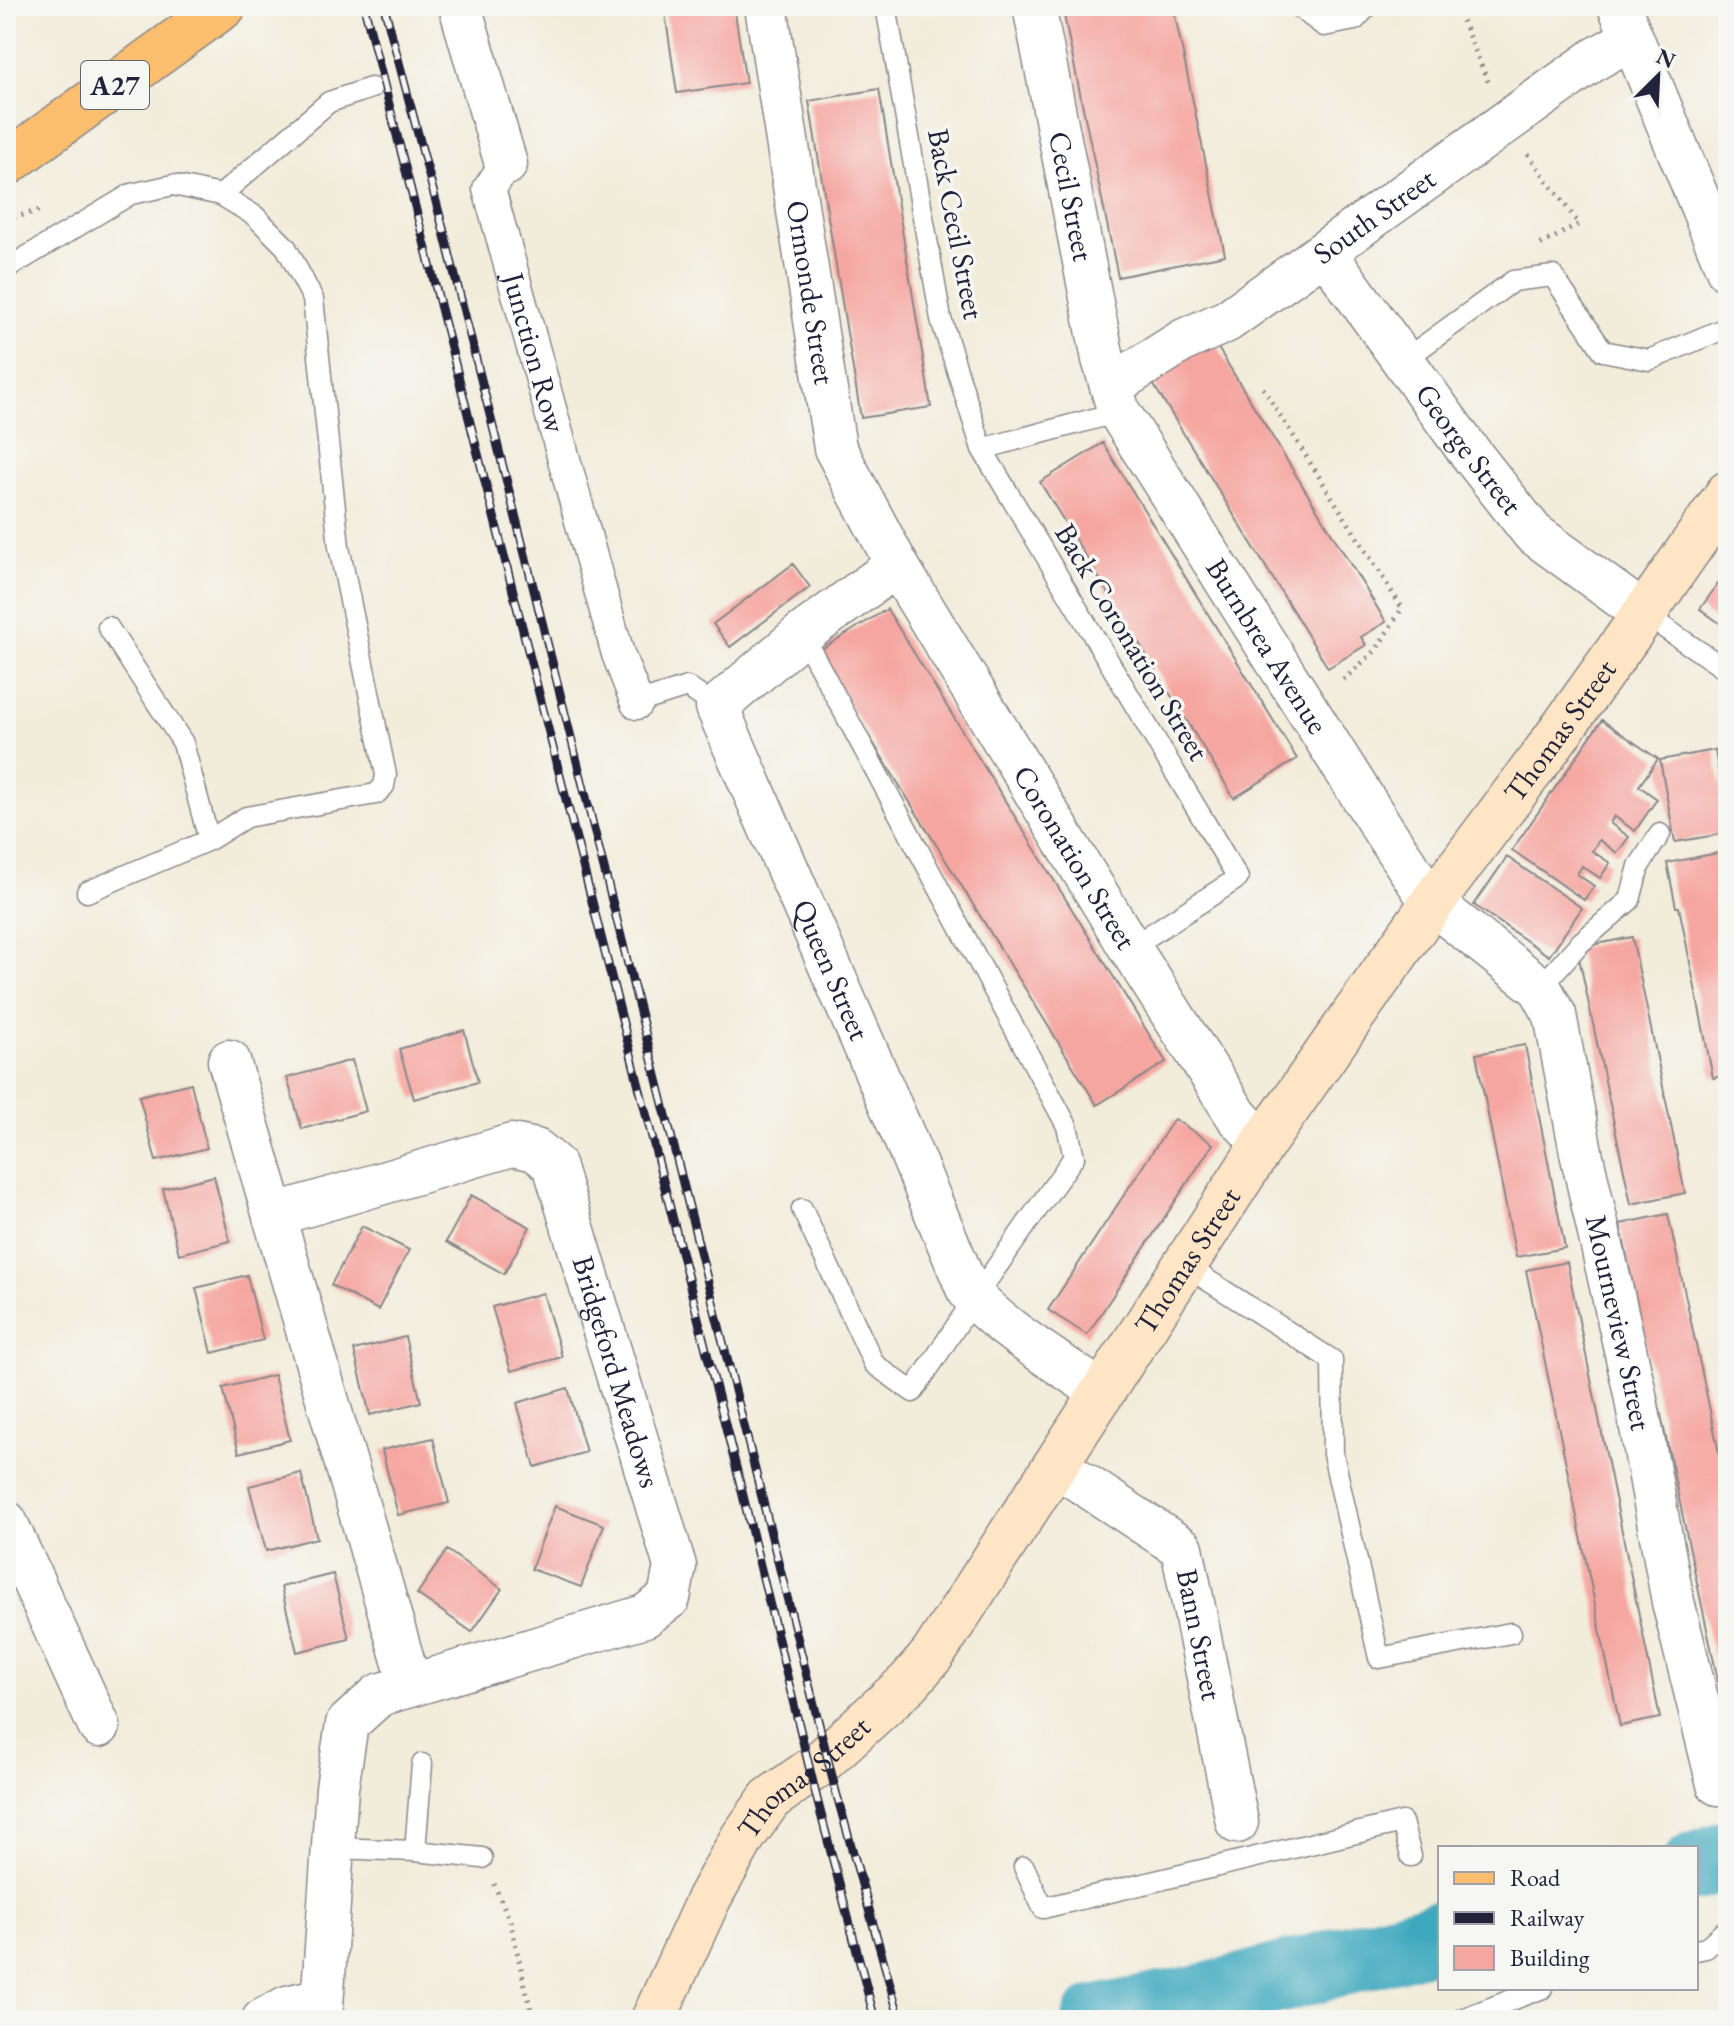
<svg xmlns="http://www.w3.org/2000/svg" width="1734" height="2026" font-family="'EB Garamond',serif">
  <rect width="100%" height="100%" fill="#f6f6f2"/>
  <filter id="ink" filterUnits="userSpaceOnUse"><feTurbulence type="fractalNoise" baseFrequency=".0125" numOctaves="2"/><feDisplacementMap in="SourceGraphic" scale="16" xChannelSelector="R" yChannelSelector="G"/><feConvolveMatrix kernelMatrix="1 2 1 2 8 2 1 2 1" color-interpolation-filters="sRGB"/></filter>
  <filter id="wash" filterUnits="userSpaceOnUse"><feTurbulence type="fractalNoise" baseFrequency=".006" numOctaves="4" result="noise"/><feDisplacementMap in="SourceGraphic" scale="32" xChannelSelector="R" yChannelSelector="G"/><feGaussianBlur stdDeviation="1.8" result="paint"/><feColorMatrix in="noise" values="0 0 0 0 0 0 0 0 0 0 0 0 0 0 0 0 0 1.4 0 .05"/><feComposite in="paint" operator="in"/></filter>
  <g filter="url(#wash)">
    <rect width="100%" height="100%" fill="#f2ecda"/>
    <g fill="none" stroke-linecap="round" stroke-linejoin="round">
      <path stroke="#3ea8be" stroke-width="70" d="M 1696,1866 L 1728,1855
        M 1097,2020 L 1210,1997 L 1440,1935"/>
    </g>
    <g id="blocks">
      <path fill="#f6a6a0" d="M 664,6 L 734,6 L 746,83 L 677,93 Z
        M 1062,6 L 1173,6 L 1225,255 L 1118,277 Z
        M 879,89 L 931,407 L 861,418 L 809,101 Z
        M 1210,335 L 1386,622 L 1361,637 L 1366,645 L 1328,668 L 1147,374 Z
        M 1103,443 L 1297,759 L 1234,798 L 1040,482 Z
        M 793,564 L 810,587 L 730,647 L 713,624 Z
        M 1728,570 L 1728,629 L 1700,609 Z
        M 887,609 L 1166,1062 L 1097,1105 L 817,652 Z
        M 1602,720 L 1658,759 L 1639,786 L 1657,799 L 1635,831 L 1614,816 L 1610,823 L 1629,837 L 1617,853 L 1599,840 L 1592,851 L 1610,863 L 1600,878 L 1582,866 L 1577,874 L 1594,886 L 1584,900 L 1512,850 Z
        M 1715,750 L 1728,833 L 1675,842 L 1660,760 Z
        M 1728,851 L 1728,1075 L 1713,1078 L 1679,907 L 1676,907 L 1667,863 Z
        M 1507,857 L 1582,908 L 1549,956 L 1474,905 Z
        M 1632,937 L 1685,1193 L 1631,1204 L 1577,948 Z
        M 464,1030 L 478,1082 L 414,1099 L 399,1049 Z
        M 1525,1045 L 1565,1248 L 1516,1257 L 1476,1054 Z
        M 352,1060 L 366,1111 L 302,1129 L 287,1078 Z
        M 191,1083 L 207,1148 L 156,1161 L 139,1096 Z
        M 1174,1119 L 1213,1144 L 1087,1335 L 1048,1310 Z
        M 214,1176 L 230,1241 L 179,1254 L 163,1189 Z
        M 471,1195 L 530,1227 L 504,1274 L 446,1242 Z
        M 1668,1214 L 1728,1495 L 1728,1727 L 1620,1224 Z
        M 362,1226 L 409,1250 L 378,1310 L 331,1285 Z
        M 1567,1262 L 1660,1718 L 1620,1726 L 1526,1270 Z
        M 247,1275 L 263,1340 L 212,1353 L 196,1288 Z
        M 543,1293 L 562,1357 L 511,1371 L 492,1307 Z
        M 405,1337 L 421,1402 L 370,1415 L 354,1350 Z
        M 274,1375 L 290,1440 L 239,1453 L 223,1388 Z
        M 568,1388 L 586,1452 L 535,1467 L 517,1403 Z
        M 433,1438 L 449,1503 L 398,1515 L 382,1450 Z
        M 301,1473 L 317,1538 L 266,1551 L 249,1486 Z
        M 555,1506 L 604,1525 L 581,1587 L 531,1569 Z
        M 447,1550 L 502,1589 L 472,1632 L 417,1594 Z
        M 333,1574 L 349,1639 L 297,1652 L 281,1587 Z"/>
    </g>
  </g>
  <g filter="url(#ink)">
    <use href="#blocks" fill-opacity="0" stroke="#8a878a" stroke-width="2"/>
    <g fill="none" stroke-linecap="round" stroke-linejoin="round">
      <defs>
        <path id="service" d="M 886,6 L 941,319 L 982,449
          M 1297,6 L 1324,26 L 1355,20 L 1368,6
          M 221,195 L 329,102 L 371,88
          M 6,269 L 131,194 L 173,185 L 221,195 L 255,216 L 286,247 L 313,299 L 339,547 L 386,775 L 384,786 L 376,794 L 246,817 L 209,840 L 87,892
          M 1404,360 L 1513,281 L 1553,276 L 1603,351 L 1649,360 L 1728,327
          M 1119,412 L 982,449 L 1238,878 L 1130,948
          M 1644,614 L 1728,671
          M 108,627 L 183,743 L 209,840
          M 637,703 L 687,687 L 717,707
          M 1540,988 L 1579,944 L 1630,900 L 1639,866 L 1660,834
          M 802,1209 L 874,1364 L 913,1392 L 974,1299 L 1074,1157 L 1067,1126 L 802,634
          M 1184,1265 L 1332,1360 L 1333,1454 L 1379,1658 L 1511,1633
          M 333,1848 L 415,1851 L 482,1858
          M 415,1851 L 422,1764
          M 1024,1867 L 1043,1908 L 1402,1822 L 1411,1856
          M 1696,1950 L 1706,1948 L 1728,1928
          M 1459,2020 L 1543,1988"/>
        <g id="pedestrian">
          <path id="s1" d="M 506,164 L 489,189 L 618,654 L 637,703"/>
        </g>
        <g id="minor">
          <path d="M 460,6 L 506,164"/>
          <path id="s2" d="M 766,6 L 835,448 L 897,565 L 1130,948 L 1237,1116 L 1249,1129 L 1265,1141"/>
          <path id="s3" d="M 1034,6 L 1103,359 L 1119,412 L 1384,831 L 1432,903 L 1540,988 L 1555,1015 L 1582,1157 L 1634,1389 L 1673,1602 L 1718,1784 L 1728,1781"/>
          <path d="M 1619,6 L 1728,271"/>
          <path id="s4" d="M 1325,252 L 1464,445 L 1533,533 L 1644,614"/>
          <path id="s5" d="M 1111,386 L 1184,340 L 1227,321 L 1595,59 L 1632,38"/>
          <path id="s6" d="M 897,565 L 802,634 L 717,707 L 902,1132 L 967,1288 C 989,1322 1065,1366 1101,1392"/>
          <path d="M 229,1061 L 410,1684"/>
          <path id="s7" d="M 274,1215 L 512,1145 L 536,1150 L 554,1165 L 675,1566 L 669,1598 L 645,1616 L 379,1695 L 347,1724 L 337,1788 L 321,2020"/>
          <path id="s8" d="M 1055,1465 L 1182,1548 L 1237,1822"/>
          <path d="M 6,1522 L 99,1726"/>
          <path d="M 263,2020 L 287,2007 L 322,1999"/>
        </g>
        <g id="secondary">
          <path id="s9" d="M 653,2020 L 709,1898 L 743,1837 L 770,1799 L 817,1766 L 909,1682 L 933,1654 L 1265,1141 L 1432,903 L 1544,754 L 1644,614 L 1728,493"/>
        </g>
        <path id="primary" d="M 6,164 L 224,6"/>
      </defs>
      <use href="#service" stroke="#8a878a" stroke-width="23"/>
      <use href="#pedestrian" stroke="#8a878a" stroke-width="35"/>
      <use href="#minor" stroke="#8a878a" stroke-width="45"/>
      <use href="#secondary" stroke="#8a878a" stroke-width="47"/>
      <use href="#primary" stroke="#8a878a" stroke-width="47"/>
      <path stroke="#8a878a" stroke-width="5" stroke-dasharray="2 6" stroke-linecap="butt" d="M 1456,6 L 1490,86
        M 1528,154 L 1579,224 L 1538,246
        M 6,220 L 44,209
        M 1263,388 L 1402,608 L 1376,650 L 1339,684
        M 494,1884 L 510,1921 L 533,2020"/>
      <use href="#service" stroke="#fff" stroke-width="20"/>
      <use href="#pedestrian" stroke="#fff" stroke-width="32"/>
      <use href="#minor" stroke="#fff" stroke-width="42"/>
      <use href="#secondary" stroke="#fde5c5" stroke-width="44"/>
      <use href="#primary" stroke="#fabe6e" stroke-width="44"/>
      <defs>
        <path id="rail" d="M 364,6 L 737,1471 L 817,1799 L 875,2020
          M 384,6 L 443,228 L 836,1792 L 900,2020"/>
      </defs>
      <use href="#rail" stroke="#22223b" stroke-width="9"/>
      <use href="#rail" stroke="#f6f6f2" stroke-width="6" stroke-dasharray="18" stroke-linecap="butt"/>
    </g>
  </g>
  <g text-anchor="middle" stroke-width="7" stroke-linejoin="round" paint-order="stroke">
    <rect fill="#f6f6f2" stroke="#626272" stroke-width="2" x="81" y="61" width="68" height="48" rx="6"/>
    <g font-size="28" font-weight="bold" fill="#22223b">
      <text x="115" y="95">A27</text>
    </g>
    <g font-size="30" fill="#22223b" stroke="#f6f6f2">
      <text dy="10" stroke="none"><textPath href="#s3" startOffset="194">Cecil Street</textPath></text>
      <text dy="10" stroke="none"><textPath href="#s5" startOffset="314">South Street</textPath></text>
      <text transform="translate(956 224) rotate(79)" y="10">Back Cecil Street</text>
      <text dy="10" stroke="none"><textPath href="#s2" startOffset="290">Ormonde Street</textPath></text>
      <text dy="10" stroke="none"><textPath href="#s1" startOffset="200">Junction Row</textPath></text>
      <text dy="10" stroke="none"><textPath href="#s4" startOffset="244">George Street</textPath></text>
      <text transform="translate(1132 642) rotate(59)" y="10">Back Coronation Street</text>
      <text dy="10" stroke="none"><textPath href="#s3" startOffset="692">Burnbrea Avenue</textPath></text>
      <text dy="10" stroke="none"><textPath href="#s9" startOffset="1586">Thomas Street</textPath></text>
      <text dy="10" stroke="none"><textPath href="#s2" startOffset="922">Coronation Street</textPath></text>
      <text dy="10" stroke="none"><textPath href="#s6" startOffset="516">Queen Street</textPath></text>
      <text dy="10" stroke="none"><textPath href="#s9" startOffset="938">Thomas Street</textPath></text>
      <text dy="10" stroke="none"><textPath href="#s3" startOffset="1480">Mourneview Street</textPath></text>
      <text dy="10" stroke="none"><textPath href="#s7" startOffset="512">Bridgeford Meadows</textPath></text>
      <text dy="10" stroke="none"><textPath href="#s8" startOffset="240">Bann Street</textPath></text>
      <text dy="10" stroke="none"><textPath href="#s9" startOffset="290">Thomas Street</textPath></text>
    </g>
  </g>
  <rect width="1734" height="2026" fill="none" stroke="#f6f6f2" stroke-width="32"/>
  <rect x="1438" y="1846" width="260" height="144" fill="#f6f6f2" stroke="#a1a1a9" stroke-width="2"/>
  <rect x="1454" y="1872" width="40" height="12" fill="#fabe6e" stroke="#a1a1a9" stroke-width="2"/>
  <text x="1510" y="1886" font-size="24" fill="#22223b">Road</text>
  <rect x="1454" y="1912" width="40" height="12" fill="#22223b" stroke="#a1a1a9" stroke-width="2"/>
  <text x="1510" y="1926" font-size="24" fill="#22223b">Railway</text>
  <rect x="1454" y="1946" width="40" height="24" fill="#f6a6a0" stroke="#a1a1a9" stroke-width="2"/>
  <text x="1510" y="1966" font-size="24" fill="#22223b">Building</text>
  <g transform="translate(1658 76) rotate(24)" stroke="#f6f6f2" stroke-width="6" paint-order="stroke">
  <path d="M0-6L14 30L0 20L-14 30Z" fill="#22223b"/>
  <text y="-12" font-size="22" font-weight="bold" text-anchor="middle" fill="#22223b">N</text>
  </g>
</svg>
